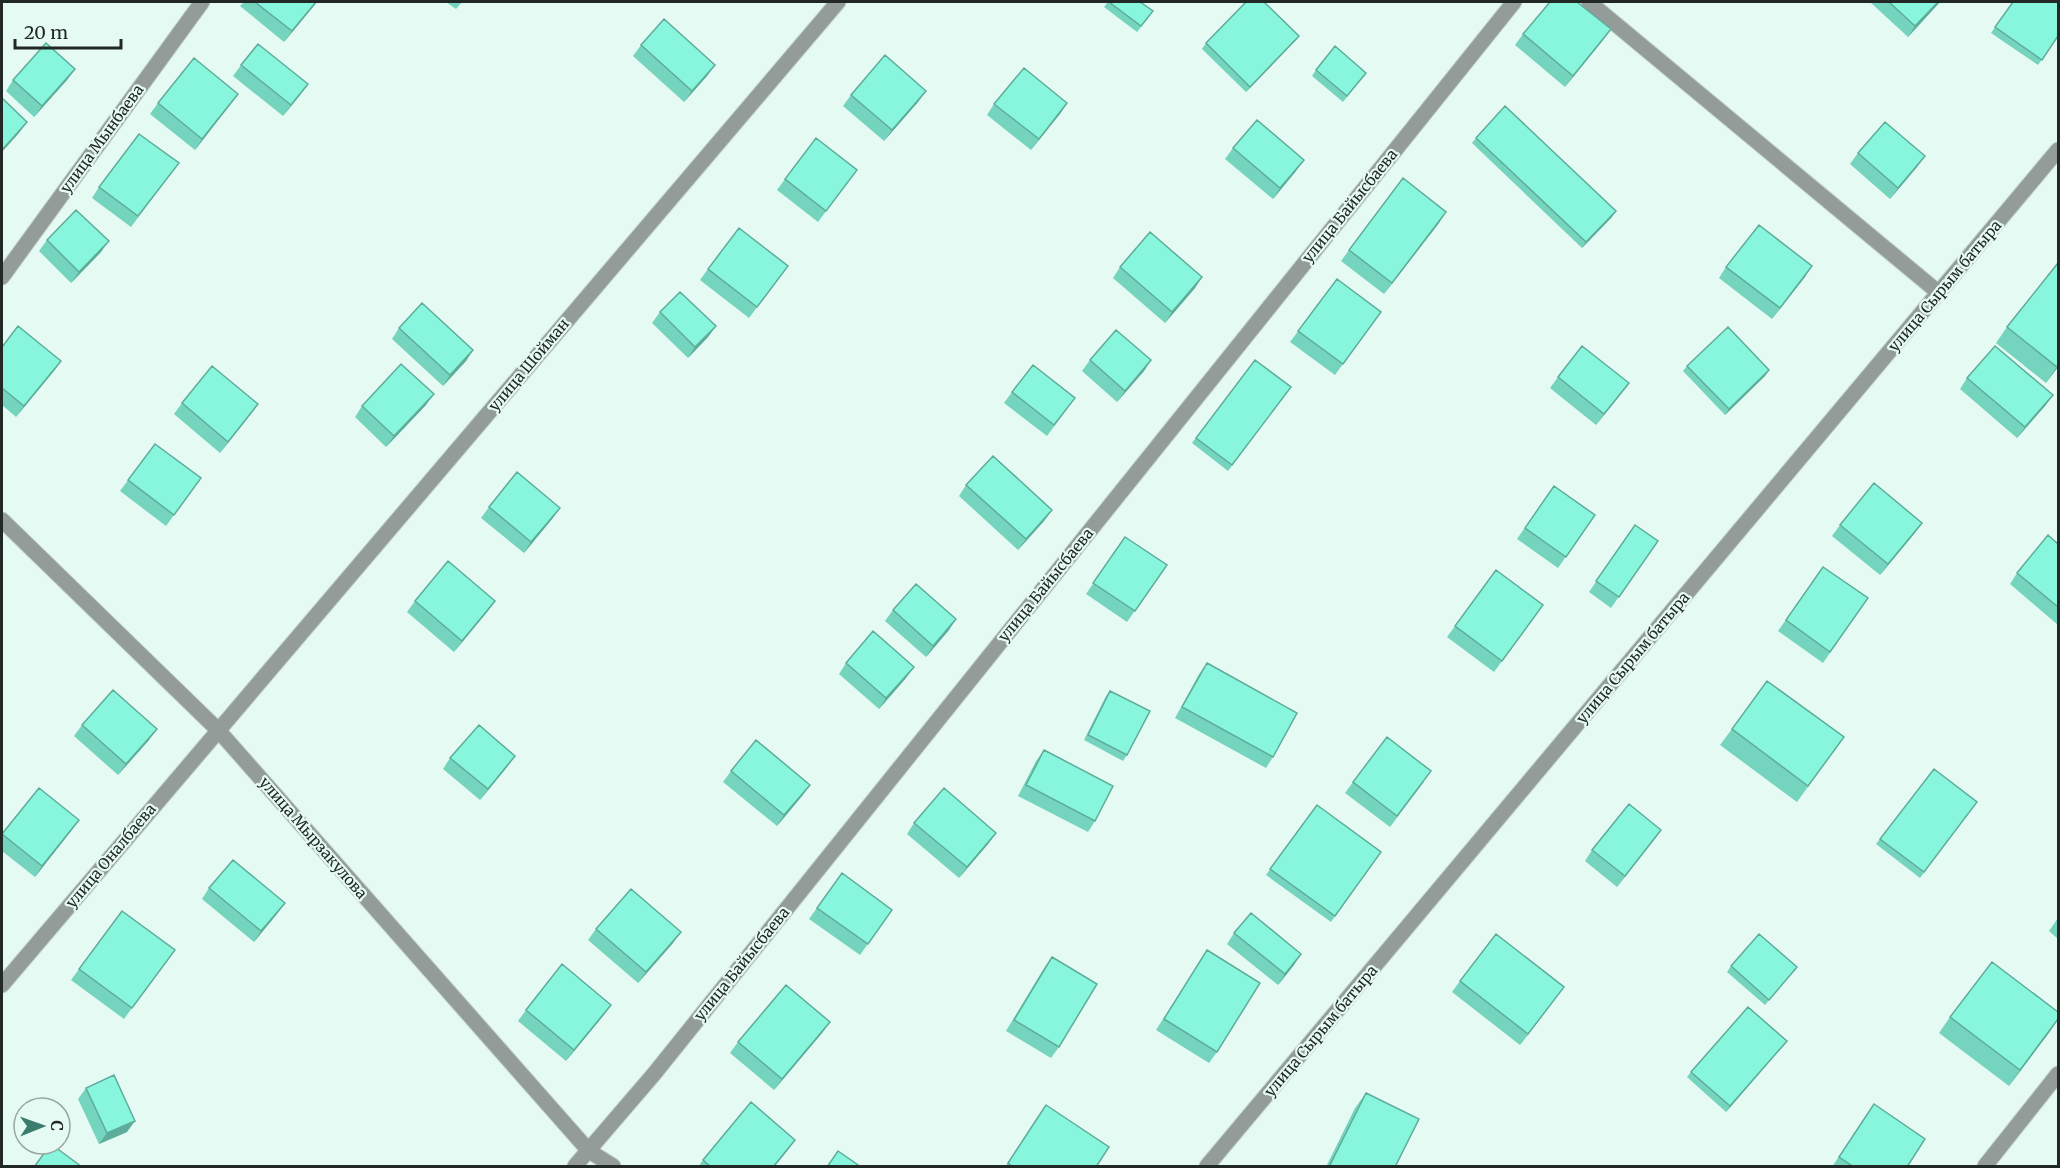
<svg xmlns="http://www.w3.org/2000/svg" width="2060" height="1168" font-family="Merriweather,serif">
  <rect width="100%" height="100%" fill="#e6faf4"/>
  <g fill="none" stroke-linecap="round" stroke-linejoin="round">
    <defs>
      <path id="minor" d="M 1589,2 L 1939,293
        M 2,277 L 202,2
        M 2,520 L 218,730 L 589,1151 L 613,1166
        M 2,985 L 838,2
        M 575,1166 L 654,1074 L 1514,2
        M 1985,1166 L 2058,1074"/>
      <path id="tertiary" d="M 1207,1166 L 2058,150"/>
    </defs>
    <use href="#minor" stroke="#c3d4cf" stroke-width="17"/>
    <use href="#tertiary" stroke="#c3d4cf" stroke-width="17"/>
    <use href="#minor" stroke="#949c99" stroke-width="15"/>
    <use href="#tertiary" stroke="#949c99" stroke-width="15"/>
  </g>
  <path fill="#74d4bd" d="M 244,2 L 317,2 L 284,42 L 240,6 Z
    M 446,2 L 462,2 L 456,9 Z
    M 1108,2 L 1140,2 L 1149,17 L 1137,32 L 1104,7 Z
    M 1870,2 L 1940,2 L 1908,37 Z
    M 2013,2 L 2058,36 L 2038,65 L 1991,33 Z
    M 1611,29 L 1603,40 L 1565,87 L 1515,45 L 1523,34 Z
    M 1299,36 L 1295,41 L 1246,92 L 1202,49 L 1206,43 Z
    M 641,45 L 707,76 L 684,102 L 633,56 Z
    M 241,65 L 300,95 L 283,116 L 233,76 Z
    M 75,69 L 67,80 L 34,117 L 6,91 L 13,80 Z
    M 1316,70 L 1366,73 L 1343,102 L 1312,76 Z
    M 926,91 L 918,102 L 884,141 L 843,106 L 851,95 Z
    M 238,94 L 195,150 L 150,114 L 158,103 Z
    M 1067,103 L 1031,150 L 987,115 L 994,104 Z
    M 1476,138 L 1612,217 L 1582,248 L 1472,143 Z
    M 1233,148 L 1296,171 L 1273,199 L 1225,159 Z
    M 1858,153 L 1925,156 L 1917,167 L 1890,199 L 1850,164 Z
    M 179,163 L 131,227 L 92,198 L 99,187 Z
    M 857,170 L 818,222 L 777,190 L 785,179 Z
    M 1439,223 L 1384,294 L 1341,261 L 1349,250 Z
    M 47,240 L 101,252 L 71,283 L 39,251 Z
    M 788,266 L 749,318 L 700,280 L 708,269 Z
    M 1120,267 L 1202,277 L 1195,288 L 1165,323 L 1113,278 Z
    M 1726,267 L 1805,277 L 1772,319 L 1719,278 Z
    M 1337,279 L 1381,312 L 1335,375 L 1290,342 Z
    M 660,312 L 716,326 L 708,337 L 688,358 L 652,323 Z
    M 2007,327 L 2058,367 L 2046,383 L 1996,343 Z
    M 399,328 L 473,350 L 466,361 L 443,386 L 392,339 Z
    M 2,347 L 61,361 L 53,372 L 16,417 L 2,405 Z
    M 1090,360 L 1151,360 L 1144,371 L 1117,402 L 1082,371 Z
    M 1255,360 L 1291,387 L 1228,471 L 1192,443 Z
    M 1687,366 L 1769,370 L 1765,376 L 1725,415 L 1683,371 Z
    M 1558,377 L 1629,383 L 1596,425 L 1550,388 Z
    M 1967,378 L 2053,395 L 2045,406 L 2017,438 L 1960,389 Z
    M 1012,392 L 1067,409 L 1047,436 L 1004,403 Z
    M 182,403 L 250,415 L 220,453 L 174,414 Z
    M 426,405 L 386,447 L 355,417 L 362,406 Z
    M 155,444 L 201,478 L 166,526 L 120,491 Z
    M 966,485 L 1052,510 L 1044,521 L 1018,550 L 959,496 Z
    M 1554,486 L 1595,515 L 1558,568 L 1517,539 Z
    M 489,507 L 560,508 L 552,519 L 524,553 L 481,518 Z
    M 1635,525 L 1658,541 L 1611,608 L 1589,592 Z
    M 1840,525 L 1914,534 L 1880,575 L 1832,536 Z
    M 1125,537 L 1167,565 L 1127,622 L 1086,594 Z
    M 2058,544 L 2058,625 L 2010,584 L 2017,573 Z
    M 1823,567 L 1868,598 L 1823,663 L 1778,631 Z
    M 1496,570 L 1543,605 L 1494,672 L 1447,637 Z
    M 415,601 L 495,601 L 487,612 L 454,652 L 407,612 Z
    M 893,610 L 949,630 L 926,657 L 885,621 Z
    M 846,663 L 914,667 L 906,678 L 879,709 L 839,674 Z
    M 1207,663 L 1273,757 L 1266,768 L 1175,718 L 1199,674 Z
    M 1110,691 L 1127,755 L 1123,761 L 1084,740 L 1106,696 Z
    M 82,725 L 149,740 L 118,775 L 74,736 Z
    M 1732,729 L 1844,737 L 1797,802 L 1720,745 Z
    M 1044,750 L 1095,821 L 1088,832 L 1018,796 L 1036,761 Z
    M 450,758 L 507,767 L 480,800 L 443,769 Z
    M 1934,769 L 1977,802 L 1920,878 L 1876,844 Z
    M 731,771 L 810,785 L 802,796 L 777,826 L 723,782 Z
    M 1353,782 L 1424,782 L 1390,827 L 1345,793 Z
    M 39,788 L 71,831 L 35,877 L 2,851 L 2,834 Z
    M 1317,805 L 1381,852 L 1331,922 L 1266,875 Z
    M 914,823 L 996,833 L 988,844 L 959,878 L 907,834 Z
    M 1661,830 L 1617,887 L 1585,861 L 1592,850 Z
    M 842,873 L 892,910 L 860,955 L 809,919 Z
    M 209,888 L 285,903 L 254,942 L 202,899 Z
    M 122,911 L 175,950 L 124,1019 L 71,980 Z
    M 2058,918 L 2058,939 L 2049,931 Z
    M 596,929 L 673,943 L 638,983 L 588,940 Z
    M 1234,933 L 1294,965 L 1278,985 L 1227,944 Z
    M 1207,950 L 1217,1052 L 1209,1063 L 1156,1030 Z
    M 1052,957 L 1059,1047 L 1051,1058 L 1006,1031 L 1044,968 Z
    M 1731,966 L 1797,967 L 1765,1005 L 1727,972 Z
    M 1460,981 L 1564,987 L 1520,1045 L 1452,992 Z
    M 611,1005 L 603,1016 L 566,1061 L 518,1021 L 526,1010 Z
    M 1950,1017 L 2051,1030 L 2009,1086 L 1939,1033 Z
    M 822,1033 L 774,1090 L 730,1053 L 738,1042 Z
    M 1783,1046 L 1726,1112 L 1687,1077 L 1691,1072 Z
    M 86,1088 L 127,1132 L 99,1144 L 78,1099 Z
    M 1366,1093 L 1395,1167 L 1326,1167 L 1355,1108 Z
    M 1866,1115 L 1907,1167 L 1832,1167 Z
    M 1038,1116 L 1096,1167 L 1005,1167 Z
    M 795,1140 L 774,1167 L 698,1167 L 703,1160 Z"/>
  <path fill="#5eac9a" d="M 316,2 L 317,2 L 284,42 L 292,31 Z
    M 1938,2 L 1940,2 L 1908,37 L 1915,26 Z
    M 1611,29 L 1603,40 L 1565,87 L 1573,76 Z
    M 1299,36 L 1295,41 L 1246,92 L 1250,87 Z
    M 715,65 L 707,76 L 684,102 L 692,91 Z
    M 75,69 L 67,80 L 34,117 L 42,106 Z
    M 308,84 L 300,95 L 283,116 L 291,105 Z
    M 926,91 L 918,102 L 884,141 L 892,130 Z
    M 238,94 L 230,105 L 195,150 L 202,139 Z
    M 1067,103 L 1060,114 L 1031,150 L 1039,139 Z
    M 27,122 L 19,133 L 2,152 L 2,150 Z
    M 1925,156 L 1917,167 L 1890,199 L 1898,188 Z
    M 1304,160 L 1296,171 L 1273,199 L 1280,188 Z
    M 1616,211 L 1612,217 L 1582,248 L 1586,242 Z
    M 1446,212 L 1439,223 L 1384,294 L 1392,283 Z
    M 109,241 L 101,252 L 71,283 L 79,272 Z
    M 1812,266 L 1805,277 L 1772,319 L 1780,308 Z
    M 1202,277 L 1195,288 L 1165,323 L 1172,312 Z
    M 716,326 L 708,337 L 688,358 L 695,347 Z
    M 473,350 L 466,361 L 443,386 L 450,375 Z
    M 1151,360 L 1144,371 L 1117,402 L 1125,391 Z
    M 61,361 L 53,372 L 16,417 L 24,406 Z
    M 2058,365 L 2058,367 L 2046,383 Z
    M 1769,370 L 1765,376 L 1725,415 L 1729,409 Z
    M 1629,383 L 1621,394 L 1596,425 L 1604,414 Z
    M 434,394 L 426,405 L 386,447 L 394,436 Z
    M 2053,395 L 2045,406 L 2017,438 L 2025,427 Z
    M 258,404 L 250,415 L 220,453 L 228,442 Z
    M 560,508 L 552,519 L 524,553 L 531,542 Z
    M 1052,510 L 1044,521 L 1018,550 L 1026,539 Z
    M 1922,523 L 1914,534 L 1880,575 L 1888,564 Z
    M 495,601 L 487,612 L 454,652 L 462,641 Z
    M 956,619 L 949,630 L 926,657 L 933,646 Z
    M 914,667 L 906,678 L 879,709 L 886,698 Z
    M 157,729 L 149,740 L 118,775 L 126,764 Z
    M 515,756 L 507,767 L 480,800 L 488,789 Z
    M 810,785 L 802,796 L 777,826 L 784,815 Z
    M 79,820 L 71,831 L 35,877 L 42,866 Z
    M 1661,830 L 1653,841 L 1617,887 L 1625,876 Z
    M 996,833 L 988,844 L 959,878 L 967,867 Z
    M 285,903 L 277,914 L 254,942 L 261,931 Z
    M 681,932 L 673,943 L 638,983 L 646,972 Z
    M 1301,954 L 1294,965 L 1278,985 L 1285,974 Z
    M 1564,987 L 1556,998 L 1520,1045 L 1528,1034 Z
    M 611,1005 L 603,1016 L 566,1061 L 574,1050 Z
    M 2058,1019 L 2051,1030 L 2009,1086 L 2020,1070 Z
    M 830,1022 L 822,1033 L 774,1090 L 782,1079 Z
    M 1787,1041 L 1783,1046 L 1726,1112 L 1730,1106 Z
    M 135,1121 L 127,1132 L 99,1144 L 107,1133 Z
    M 795,1140 L 787,1151 L 774,1167 L 773,1167 Z"/>
  <path fill="#87f6dc" stroke="#5eac9a" stroke-width="1.5" d="M 255,2 L 316,2 L 292,31 Z
    M 1109,2 L 1140,2 L 1153,11 L 1141,26 Z
    M 1246,2 L 1264,2 L 1299,36 L 1250,87 L 1206,43 Z
    M 1550,2 L 1577,2 L 1611,29 L 1573,76 L 1523,34 Z
    M 1889,2 L 1938,2 L 1915,26 Z
    M 2013,2 L 2058,2 L 2058,36 L 2042,60 L 1995,27 Z
    M 664,19 L 715,65 L 692,91 L 641,45 Z
    M 46,43 L 75,69 L 42,106 L 13,80 Z
    M 258,44 L 308,84 L 291,105 L 241,65 Z
    M 1335,46 L 1366,73 L 1347,96 L 1316,70 Z
    M 885,55 L 926,91 L 892,130 L 851,95 Z
    M 194,58 L 238,94 L 202,139 L 158,103 Z
    M 1024,68 L 1067,103 L 1039,139 L 994,104 Z
    M 2,98 L 27,122 L 2,150 Z
    M 1505,106 L 1616,211 L 1586,242 L 1476,138 Z
    M 1257,120 L 1304,160 L 1280,188 L 1233,148 Z
    M 1885,122 L 1925,156 L 1898,188 L 1858,153 Z
    M 139,134 L 179,163 L 138,216 L 99,187 Z
    M 816,138 L 857,170 L 826,211 L 785,179 Z
    M 1403,178 L 1446,212 L 1392,283 L 1349,250 Z
    M 76,210 L 109,241 L 79,272 L 47,240 Z
    M 1759,225 L 1812,266 L 1780,308 L 1726,267 Z
    M 739,228 L 788,266 L 757,307 L 708,269 Z
    M 1150,232 L 1202,277 L 1172,312 L 1120,267 Z
    M 2058,263 L 2058,365 L 2057,367 L 2007,327 Z
    M 1337,279 L 1381,312 L 1343,364 L 1298,331 Z
    M 680,292 L 716,326 L 695,347 L 660,312 Z
    M 422,303 L 473,350 L 450,375 L 399,328 Z
    M 18,326 L 61,361 L 24,406 L 2,388 L 2,347 Z
    M 1728,327 L 1769,370 L 1729,409 L 1687,366 Z
    M 1116,330 L 1151,360 L 1125,391 L 1090,360 Z
    M 1582,346 L 1629,383 L 1604,414 L 1558,377 Z
    M 1995,346 L 2053,395 L 2025,427 L 1967,378 Z
    M 1255,360 L 1291,387 L 1232,465 L 1196,438 Z
    M 401,364 L 434,394 L 394,436 L 362,406 Z
    M 1033,365 L 1075,398 L 1054,425 L 1012,392 Z
    M 212,366 L 258,404 L 228,442 L 182,403 Z
    M 155,444 L 201,478 L 174,515 L 128,480 Z
    M 993,456 L 1052,510 L 1026,539 L 966,485 Z
    M 517,472 L 560,508 L 531,542 L 489,507 Z
    M 1874,483 L 1922,523 L 1888,564 L 1840,525 Z
    M 1554,486 L 1595,515 L 1566,557 L 1525,528 Z
    M 1635,525 L 1658,541 L 1619,597 L 1596,581 Z
    M 2048,535 L 2058,544 L 2058,607 L 2017,573 Z
    M 1125,537 L 1167,565 L 1135,611 L 1093,583 Z
    M 448,561 L 495,601 L 462,641 L 415,601 Z
    M 1823,567 L 1868,598 L 1830,652 L 1786,620 Z
    M 1496,570 L 1543,605 L 1502,661 L 1455,626 Z
    M 916,584 L 956,619 L 933,646 L 893,610 Z
    M 873,631 L 914,667 L 886,698 L 846,663 Z
    M 1207,663 L 1297,713 L 1273,757 L 1182,707 Z
    M 1767,681 L 1844,737 L 1808,786 L 1732,729 Z
    M 113,690 L 157,729 L 126,764 L 82,725 Z
    M 1110,691 L 1150,711 L 1127,755 L 1088,735 Z
    M 479,725 L 515,756 L 488,789 L 450,758 Z
    M 1387,737 L 1431,771 L 1397,816 L 1353,782 Z
    M 756,740 L 810,785 L 784,815 L 731,771 Z
    M 1044,750 L 1113,786 L 1095,821 L 1026,785 Z
    M 1934,769 L 1977,802 L 1924,872 L 1880,839 Z
    M 39,788 L 79,820 L 42,866 L 2,834 Z
    M 944,788 L 996,833 L 967,867 L 914,823 Z
    M 1629,804 L 1661,830 L 1625,876 L 1592,850 Z
    M 1317,805 L 1381,852 L 1335,916 L 1270,869 Z
    M 233,860 L 285,903 L 261,931 L 209,888 Z
    M 842,873 L 892,910 L 868,944 L 817,908 Z
    M 631,889 L 681,932 L 646,972 L 596,929 Z
    M 122,911 L 175,950 L 132,1008 L 79,969 Z
    M 1251,913 L 1301,954 L 1285,974 L 1234,933 Z
    M 1496,934 L 1564,987 L 1528,1034 L 1460,981 Z
    M 1759,934 L 1797,967 L 1769,1000 L 1731,966 Z
    M 1207,950 L 1260,983 L 1217,1052 L 1164,1019 Z
    M 1052,957 L 1097,984 L 1059,1047 L 1014,1020 Z
    M 1992,962 L 2058,1012 L 2058,1019 L 2020,1070 L 1950,1017 Z
    M 562,964 L 611,1005 L 574,1050 L 526,1010 Z
    M 786,985 L 830,1022 L 782,1079 L 738,1042 Z
    M 1748,1007 L 1787,1041 L 1730,1106 L 1691,1072 Z
    M 114,1075 L 135,1121 L 107,1133 L 86,1088 Z
    M 1366,1093 L 1419,1119 L 1395,1167 L 1329,1167 Z
    M 751,1102 L 795,1140 L 773,1167 L 711,1167 L 703,1160 Z
    M 1874,1104 L 1925,1139 L 1907,1167 L 1854,1167 L 1839,1157 Z
    M 1046,1105 L 1109,1147 L 1096,1167 L 1013,1167 L 1008,1163 Z
    M 51,1144 L 82,1167 L 34,1167 Z
    M 838,1151 L 861,1167 L 827,1167 Z"/>
  <g text-anchor="middle" stroke-width="4.5" stroke-linejoin="round" paint-order="stroke">
    <g font-size="15" fill="#212826" stroke="#e6faf4">
      <text transform="translate(102 139) rotate(-54)" y="5">улица Мынбаева</text>
      <text transform="translate(1350 206) rotate(-51)" y="5">улица Байысбаева</text>
      <text transform="translate(1945 286) rotate(-50)" y="5">улица Сырым батыра</text>
      <text transform="translate(529 365) rotate(-50)" y="5">улица Шойман</text>
      <text transform="translate(1046 585) rotate(-51)" y="5">улица Байысбаева</text>
      <text transform="translate(1633 658) rotate(-50)" y="5">улица Сырым батыра</text>
      <text transform="translate(313 838) rotate(49)" y="5">улица Мырзакулова</text>
      <text transform="translate(111 856) rotate(-50)" y="5">улица Оналбаева</text>
      <text transform="translate(742 964) rotate(-51)" y="5">улица Байысбаева</text>
      <text transform="translate(1321 1031) rotate(-50)" y="5">улица Сырым батыра</text>
    </g>
  </g>
  <rect width="2060" height="1168" fill="none" stroke="#212826" stroke-width="6"/>
  <g transform="translate(42 1126) rotate(89)"><circle r="28" fill="#e6faf4" stroke="#97a6a2" stroke-width="1.5"/>
  <path d="M0-4.5L10 22L0 15L-10 22Z" fill="#3a7d6e"/>
  <text y="-9" font-size="16" font-weight="bold" text-anchor="middle" fill="#212826">С</text>
  </g>
  <path d="M15 39v9h106v-9" fill="none" stroke="#212826" stroke-width="3"/>
  <text x="24" y="39" font-size="18" fill="#212826" stroke="#e6faf4" stroke-width="4.5" paint-order="stroke">20 m</text>
</svg>
